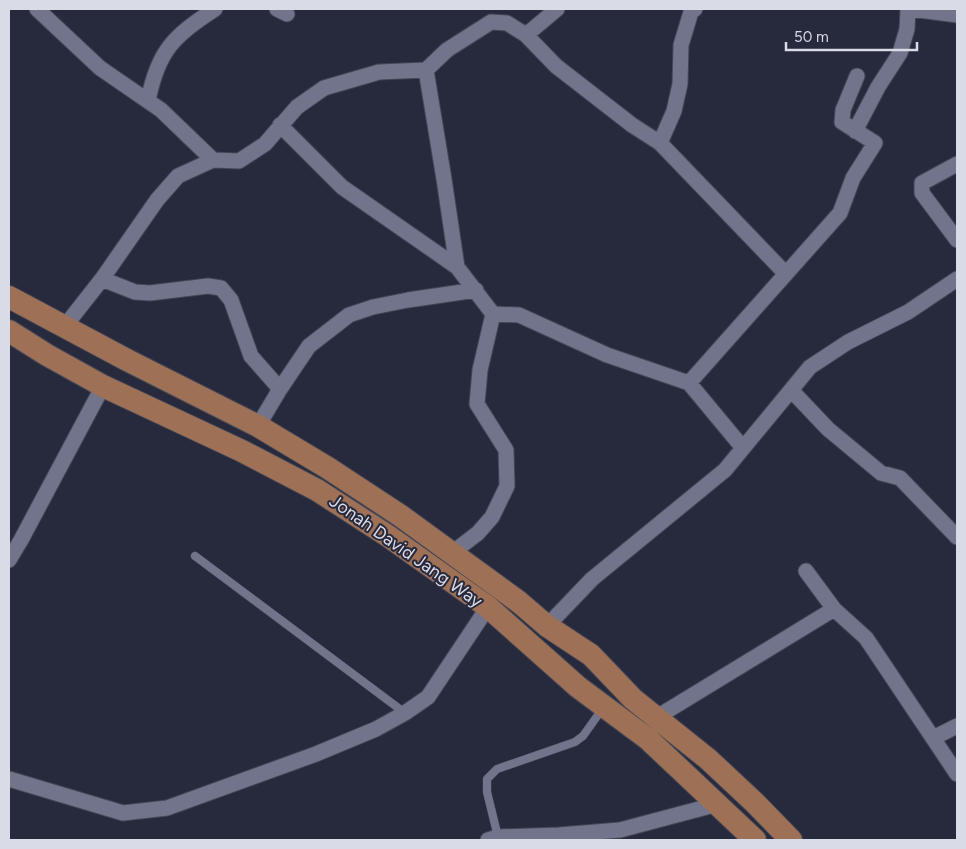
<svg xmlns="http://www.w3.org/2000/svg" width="966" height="849" font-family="Figtree,sans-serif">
  <rect width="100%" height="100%" fill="#27293c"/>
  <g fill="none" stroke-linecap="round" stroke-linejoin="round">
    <defs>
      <path id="service" d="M 195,556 L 405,713
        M 498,837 L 487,792 L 487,779 L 497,769 L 575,742 L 583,736 L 603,708"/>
      <path id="minor" d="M 37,9 L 100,68 L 161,110 L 213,160
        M 277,9 L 287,14
        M 911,9 L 957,15
        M 526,35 L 557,9
        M 426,70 L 444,179 L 457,267 L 493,314 L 480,370 L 477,404 L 506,450 L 507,486 L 492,517 L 478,533 L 452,553
        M 148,101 C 158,50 174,36 215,9
        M 280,125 L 342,187 L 457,267
        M 855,131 L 878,87 L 900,53 L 907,29 L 908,9
        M 660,143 L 674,111 L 680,84 L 681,45 L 691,12 L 695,9
        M 957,164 L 922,183 L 922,193 L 957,240
        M 102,279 L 135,292 L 150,293 L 208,286 L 221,288 L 231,300 L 251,356 L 280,389
        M 493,314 L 519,315 L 607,355 L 689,383
        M 65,326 L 102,279 L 157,200 L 178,176 L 213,160 L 239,161 L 265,144 L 297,107 L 324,88 L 379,72 L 426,70 L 447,50 L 491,22 L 507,23 L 526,35 L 556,66 L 632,125 L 660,143 L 786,274
        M 791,390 L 828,429 L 881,473 L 900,478 L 957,537
        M 258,426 L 280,389 L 309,346 L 349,315 L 373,307 L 408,300 L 476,290
        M 743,448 L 689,383 L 840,213 L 853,178 L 875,143 L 842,122 L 843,110 L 857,76
        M 9,560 L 21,540 L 103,386
        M 806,571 L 834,609 L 866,638 L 957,774
        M 547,626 L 592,579 L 725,470 L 810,367 L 848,342 L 908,312 L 957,279
        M 657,717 L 834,609
        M 933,738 L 957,726
        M 9,779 L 123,813 L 167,808 L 316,754 L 376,729 L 405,713 L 428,697 L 488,607
        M 488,840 L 498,837 L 559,835 L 620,830 L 718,804"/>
      <path id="primary" d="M 9,297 L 127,360 L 258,426 L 328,468 L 401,516 L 519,602 L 547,626 L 591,655 L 633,699 L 708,759 L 755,803 L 791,840
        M 9,331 L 47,355 L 103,386 L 242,451 L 317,490 L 388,536 L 488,607 L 578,687 L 648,739 L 755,840"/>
    </defs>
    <use href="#service" stroke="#444655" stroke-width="9"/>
    <use href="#minor" stroke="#444655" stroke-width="17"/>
    <use href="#primary" stroke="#444655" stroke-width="24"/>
    <use href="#service" stroke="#71748a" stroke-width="8"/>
    <use href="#minor" stroke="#71748a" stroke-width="15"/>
    <use href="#primary" stroke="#9e7157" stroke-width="22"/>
  </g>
  <g text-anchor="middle" stroke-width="4" stroke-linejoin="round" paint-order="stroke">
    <g font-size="18" fill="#d9dbe7" stroke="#27293c">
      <text transform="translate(406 551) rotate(35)" y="6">Jonah David Jang Way</text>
    </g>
  </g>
  <rect width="966" height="849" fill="none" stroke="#d9dbe7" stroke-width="20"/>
  <path d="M786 42v8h131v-8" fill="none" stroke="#d9dbe7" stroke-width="2.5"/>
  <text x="794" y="42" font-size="15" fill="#d9dbe7" stroke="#27293c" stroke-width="4" paint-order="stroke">50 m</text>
</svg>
